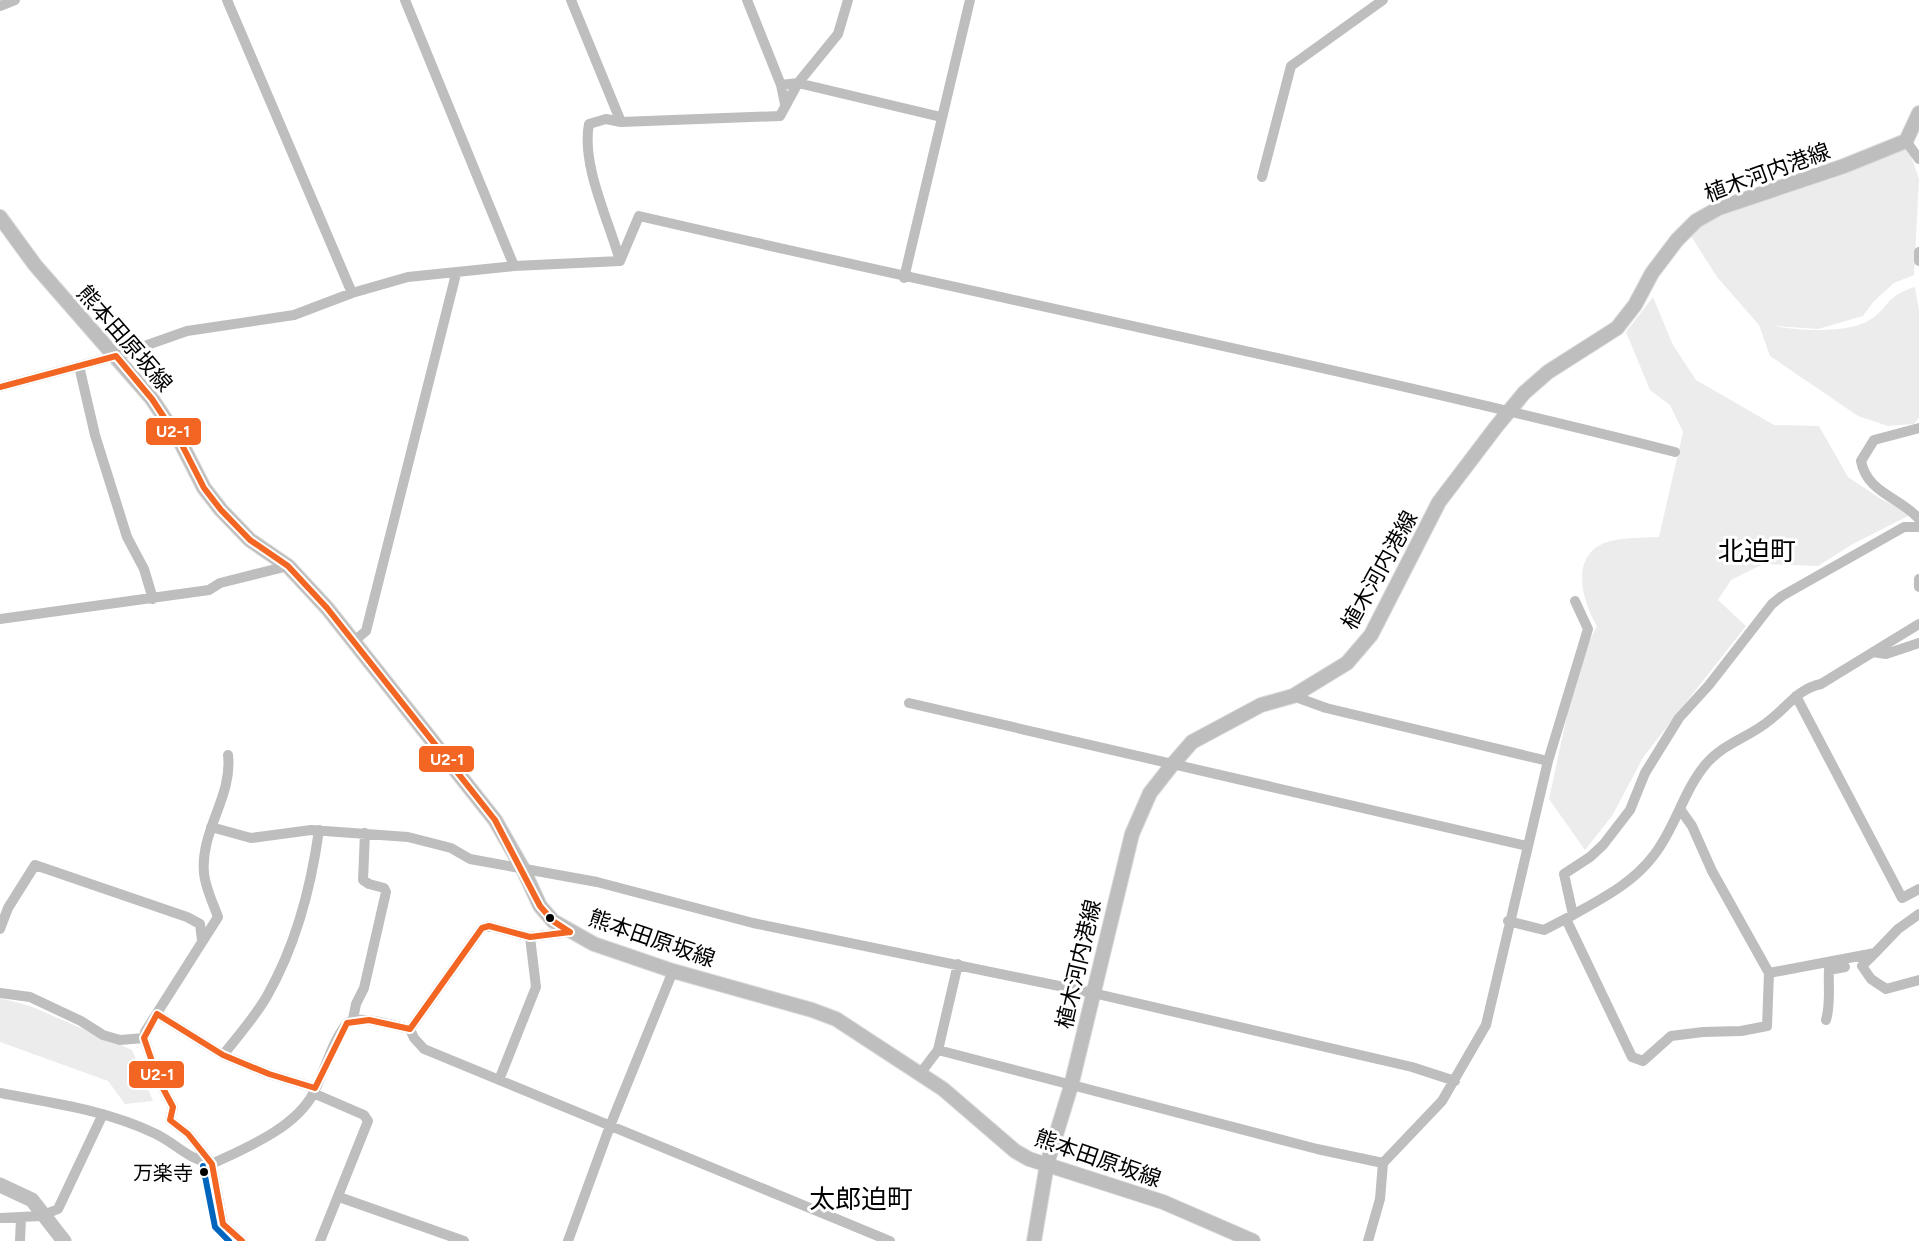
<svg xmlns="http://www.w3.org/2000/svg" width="1919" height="1241" font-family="Figtree,'Noto Sans JP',sans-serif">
  <rect width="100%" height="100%" fill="#fff"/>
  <path fill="#ececec" d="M 1906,141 L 1919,179 L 1914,275 L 1894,283 L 1874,301 L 1863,316 L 1818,329 L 1774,326 C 1797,331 1845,333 1866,322 C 1887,312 1885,295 1915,287 L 1919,310 L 1919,418 L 1914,424 L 1888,426 L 1858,416 L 1770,356 L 1759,325 L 1717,277 L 1691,236 L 1719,208 Z
    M 1653,297 L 1673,345 L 1696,380 L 1774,425 L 1819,426 L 1848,477 L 1881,499 L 1912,514 L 1851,545 L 1818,566 L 1763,564 L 1731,580 L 1718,600 L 1746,626 L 1644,756 L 1612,816 L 1585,850 L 1549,799 L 1578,664 L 1597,626 C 1582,601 1569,555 1607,542 C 1623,537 1643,538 1659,537 L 1683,432 L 1670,405 L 1650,390 L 1626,332 Z
    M 0,998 L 30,1006 L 132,1050 L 153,1101 L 125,1104 L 108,1081 L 0,1042 Z"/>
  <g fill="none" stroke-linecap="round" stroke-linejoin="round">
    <path stroke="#bfbfbf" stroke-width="15" d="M 0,1185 L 32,1200 L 64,1241"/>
    <defs>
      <path id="major" d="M 0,217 L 35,265 L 152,399 L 181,443 L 204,488 L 221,510 L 250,540 L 288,566 L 327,608 L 495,820 L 523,869 L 540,906 L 553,921 L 594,944 L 673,971 L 812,1010 L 836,1019 L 943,1089 L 1015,1151 L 1029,1159 L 1163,1202 L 1253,1241
        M 1034,1241 L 1047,1164 L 1071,1086 L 1132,834 L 1150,793 L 1172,765 L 1192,742 L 1261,705 L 1293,696 L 1347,663 L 1371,635 L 1439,502 L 1496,427 L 1524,393 L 1548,372 L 1617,328 L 1635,305 L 1652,273 L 1677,240 L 1696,221 L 1719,208 L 1844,166 L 1906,141 L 1919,113"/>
    </defs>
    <use href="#major" stroke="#dbdbdb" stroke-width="16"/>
    <path stroke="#bebebe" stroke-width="10" d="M 227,0 L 352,293
      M 405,0 L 514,266
      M 571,0 L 621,122
      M 747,0 L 781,85 L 785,104
      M 0,6 L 15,0
      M 781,85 L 798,83 L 941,117
      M 1906,141 L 1919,159
      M 1262,177 L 1291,66 L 1383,0
      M 1919,252 L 1919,261
      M 620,261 L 639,216 C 984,296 1331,365 1675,452
      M 904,278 L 970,0
      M 79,366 L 95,435 L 127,537 L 144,569 L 153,599
      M 0,387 L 116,356 L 187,331 L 294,315 L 352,293 L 408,277 L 514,266 L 620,261 C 609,221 581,165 589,124 L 606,119 L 621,122 L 780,116 L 798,83 L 838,34 L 848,0
      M 1919,428 L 1874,440 L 1861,461 C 1867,493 1900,497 1919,519
      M 1919,579 L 1919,587
      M 0,619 L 209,590 L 220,583 L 288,566
      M 353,642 L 366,631 L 456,274
      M 1873,652 L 1886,654 L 1919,643
      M 1293,696 L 1326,708 L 1548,761 L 1486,1025 L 1442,1101 L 1383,1163 L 1380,1199 L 1368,1241
      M 1796,696 L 1902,898 L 1919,889
      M 909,703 L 1527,846
      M 228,755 C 233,796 200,831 204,873 C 205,887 213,903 218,917 L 145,1032 L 144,1038 L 158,1079 L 173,1107 L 170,1120 L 188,1134 L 212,1164 L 223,1224 L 242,1241
      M 1548,761 L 1588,629 L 1575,601
      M 211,827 L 251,838 L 311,830 L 408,837 L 451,848 L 470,859 L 597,882 L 753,923 L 1093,993 L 1412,1067 L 1455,1081
      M 1573,915 C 1603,898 1633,883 1654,855 C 1676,827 1683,791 1706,764 C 1724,743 1750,737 1770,720 C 1788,706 1798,689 1821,684 L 1919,624
      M 1566,919 L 1632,1057 L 1643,1061 L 1671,1036 L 1703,1032 L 1741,1031 L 1767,1026 L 1769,973 L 1712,871 L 1692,826 L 1680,809
      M 1508,921 L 1544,930 L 1573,915 L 1564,874 L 1590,857 L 1603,845 L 1630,810 L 1645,773 L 1679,718 L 1709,685 L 1772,604 L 1782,596 L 1904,527 L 1919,527
      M 0,929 L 8,908 L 35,865 L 187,917 L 200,924 L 202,940
      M 1875,953 L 1862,966 L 1871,979 L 1886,989 L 1919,980
      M 1769,973 L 1875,953 L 1898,929 L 1919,914
      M 0,993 L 30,997 L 81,1021 L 103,1035 L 120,1040 L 144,1038
      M 157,1014 L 223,1055 L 269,1074 L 315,1088
      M 353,1019 L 356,1004 L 364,988 L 386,892 L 384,888 L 369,884 L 363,880 L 365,833
      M 1826,1020 C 1831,1003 1828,987 1829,970 L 1845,967
      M 410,1029 L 414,1038 L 424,1049 L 890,1241
      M 410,1029 L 482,928 L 489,926 L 530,937 L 570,932
      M 938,1050 L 1317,1149 L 1383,1163
      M 223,1055 C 238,1036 255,1017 267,996 C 296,945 311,888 319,830
      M 919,1075 L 938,1050 L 958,964
      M 499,1080 L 536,987 L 530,937
      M 0,1093 C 52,1103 107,1110 156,1134 C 178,1145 186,1158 212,1164 C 245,1148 294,1129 313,1094 C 325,1071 331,1043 347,1023 C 362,1014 393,1026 410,1029
      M 313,1093 L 364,1115 L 368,1121 L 320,1241
      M 339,1197 L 464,1241
      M 0,1218 L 41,1216 L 58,1209 L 103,1114
      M 20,1241 L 21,1218
      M 568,1241 L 610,1126 L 673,971"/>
    <use href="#major" stroke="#bebebe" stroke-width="14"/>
    <defs>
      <path id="bus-1" d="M 0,387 L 116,356 L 152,399 L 181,443 L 204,488 L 221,510 L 250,540 L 288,566 L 327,608 L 495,820 L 540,906 L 553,921 L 570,932
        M 242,1241 L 223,1224 L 212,1164 L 188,1134 L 170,1120 L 173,1107 L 158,1079 L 144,1038 L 157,1014 L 223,1055 L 269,1074 L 315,1088 L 347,1023 L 369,1020 L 410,1029 L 482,928 L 489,926 L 530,937 L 570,932"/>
      <path id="bus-2" d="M 203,1166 L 215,1227 L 229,1241"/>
    </defs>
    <use href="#bus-1" stroke="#fff" stroke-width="10"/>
    <use href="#bus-2" stroke="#fff" stroke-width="10"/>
    <use href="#bus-1" stroke="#f26522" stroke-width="6"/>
    <use href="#bus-2" stroke="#0065bd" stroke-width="6"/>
  </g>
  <g fill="#000" stroke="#fff" stroke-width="2">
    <circle cx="550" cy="918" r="5"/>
    <circle cx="204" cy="1172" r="5"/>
  </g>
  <g text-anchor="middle" stroke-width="6" stroke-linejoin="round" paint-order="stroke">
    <g font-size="20" fill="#000" stroke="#fff" text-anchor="end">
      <text x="193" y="1180">万楽寺</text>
    </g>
    <g font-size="22" fill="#000" stroke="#fff">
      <text transform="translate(1767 172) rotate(-20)" y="8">植木河内港線</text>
      <text transform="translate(125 338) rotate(49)" y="8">熊本田原坂線</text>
      <text transform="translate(1379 570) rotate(-61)" y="8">植木河内港線</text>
      <text transform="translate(652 938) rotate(19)" y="8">熊本田原坂線</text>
      <text transform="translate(1078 964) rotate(-77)" y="8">植木河内港線</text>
      <text transform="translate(1098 1158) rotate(19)" y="8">熊本田原坂線</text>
    </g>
    <g font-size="26" fill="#000" stroke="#fff">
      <text x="1757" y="560">北迫町</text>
      <text x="861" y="1208">太郎迫町</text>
    </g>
  </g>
  <g stroke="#fff" stroke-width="2">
    <rect x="145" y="417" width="57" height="29" rx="6" fill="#f26522"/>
    <rect x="418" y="745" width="57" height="28" rx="6" fill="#f26522"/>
    <rect x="128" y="1060" width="57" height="29" rx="6" fill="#f26522"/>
  </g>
  <g font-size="16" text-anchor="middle" font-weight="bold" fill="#fff">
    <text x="173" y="437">U2-1</text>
    <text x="447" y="765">U2-1</text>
    <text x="157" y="1080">U2-1</text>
  </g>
</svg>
